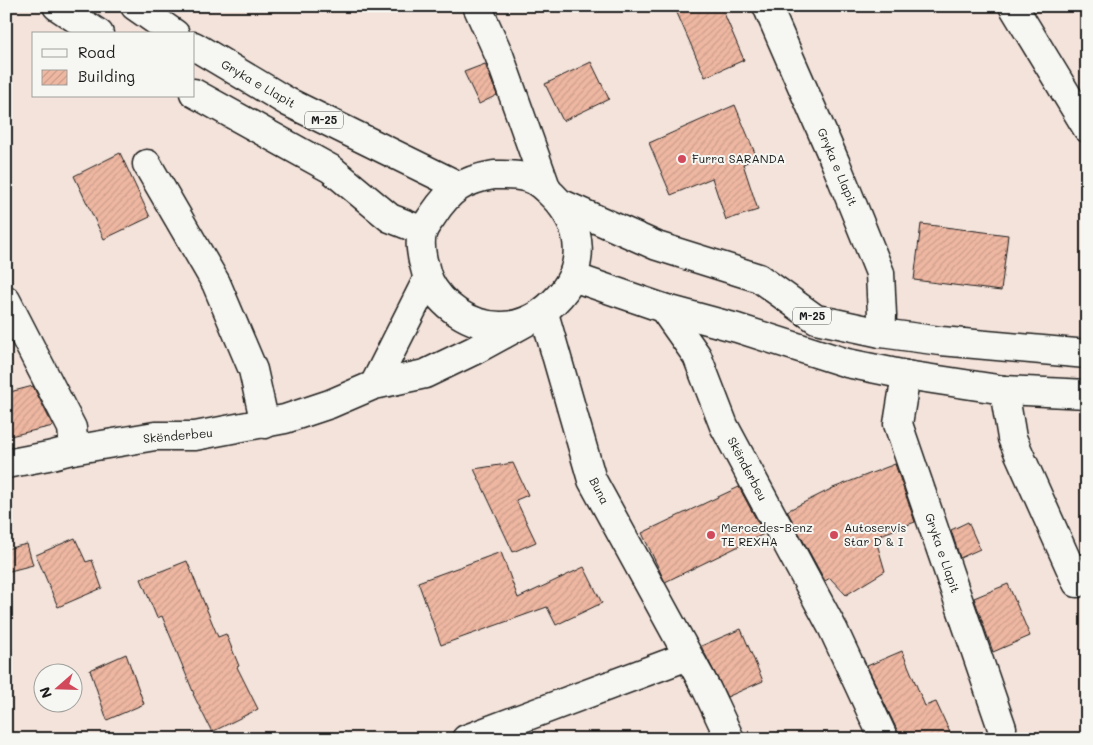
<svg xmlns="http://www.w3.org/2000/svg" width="1093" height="745" font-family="Mali,sans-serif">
  <defs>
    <pattern id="building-hatch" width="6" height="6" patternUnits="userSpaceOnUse" patternTransform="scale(1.25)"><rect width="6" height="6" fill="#eeb7a2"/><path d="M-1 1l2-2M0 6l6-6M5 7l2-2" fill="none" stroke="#cc9d8b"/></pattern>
  </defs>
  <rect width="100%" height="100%" fill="#f4e3da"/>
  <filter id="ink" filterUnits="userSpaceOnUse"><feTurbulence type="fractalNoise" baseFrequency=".02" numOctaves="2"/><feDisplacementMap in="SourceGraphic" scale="10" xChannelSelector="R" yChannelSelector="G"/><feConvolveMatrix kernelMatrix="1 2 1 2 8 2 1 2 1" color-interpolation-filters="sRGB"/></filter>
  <g filter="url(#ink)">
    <path fill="url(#building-hatch)" stroke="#1c1c1c" d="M 674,6 L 721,6 L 744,60 L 705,77 Z
      M 591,62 L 609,99 L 563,121 L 545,84 Z
      M 485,64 L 497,95 L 479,104 L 464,72 Z
      M 735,105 L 757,158 L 743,164 L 758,210 L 726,220 L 712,178 L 671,195 L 649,143 Z
      M 120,153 L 150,217 L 104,239 L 74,176 Z
      M 921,224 L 1008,235 L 1001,291 L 914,280 Z
      M 33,386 L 53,426 L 6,437 L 6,393 Z
      M 513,463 L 528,495 L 516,500 L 536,542 L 513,552 L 474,469 Z
      M 895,464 L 915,522 L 875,537 L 885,571 L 846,595 L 830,578 L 825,581 L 787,511 L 833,488 Z
      M 739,487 L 764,534 L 665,582 L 642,533 Z
      M 968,522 L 980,549 L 960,558 L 951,530 Z
      M 75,538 L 86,562 L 92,560 L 102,588 L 58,607 L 36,555 Z
      M 27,544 L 33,565 L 6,572 L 6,549 Z
      M 501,552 L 518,598 L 584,567 L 602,603 L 556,625 L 547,607 L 441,645 L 418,582 Z
      M 187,561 L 218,637 L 226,634 L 239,666 L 237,667 L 258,709 L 212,732 L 193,694 L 194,694 L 162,616 L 157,618 L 141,579 Z
      M 1008,584 L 1030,636 L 993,652 L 974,598 Z
      M 741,629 L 763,681 L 727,697 L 701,646 Z
      M 902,651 L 925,706 L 936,702 L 953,739 L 899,739 L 898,732 L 867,666 Z
      M 126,654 L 144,704 L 107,720 L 90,670 Z"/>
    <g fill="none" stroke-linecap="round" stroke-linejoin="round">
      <defs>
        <path id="street" d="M 477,6 L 499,55 L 547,190
          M 767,6 L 836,164 L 880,273 L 882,315 L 881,333
          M 1013,6 L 1087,128
          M 147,164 L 216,283 L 253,370 L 265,424
          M 6,300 L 72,428 L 73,438 L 72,450
          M 663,308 L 697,356 L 724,426 L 833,629 L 884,739
          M 544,313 L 592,480 L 707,690 L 730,739
          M 906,375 L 898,424 L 1002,728
          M 1004,390 L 1012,438 L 1077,583
          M 466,739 L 688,656"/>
        <path id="secondary" d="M 374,385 L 428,278
          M 6,464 L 48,456 L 72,450 L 155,436 L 195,436 L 285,419 L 330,404 L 374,385 L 425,374 L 475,350 L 528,321"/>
        <path id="primary" d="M 57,6 L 99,34
          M 135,6 L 175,34
          M 194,46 L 288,102 L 459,186
          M 194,93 L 331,169 L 390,218 L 423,231
          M 494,175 C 505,175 517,174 528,178 C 536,180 546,189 552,195 C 585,227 587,270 554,302 C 540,316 521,326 501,326 C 470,326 441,306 428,279 C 426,273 425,267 423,261 C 421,251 419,240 423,231 C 425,225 430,220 433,215 C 450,189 464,180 494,175 Z
          M 560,203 L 657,246 L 759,278 L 816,319 L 881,333 L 941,341 L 1087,354
          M 573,277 L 663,308 L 737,328 L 847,363 L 906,375 L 1004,390 L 1087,394"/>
      </defs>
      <use href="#street" stroke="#1c1c1c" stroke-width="31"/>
      <use href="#secondary" stroke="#1c1c1c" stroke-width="31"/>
      <use href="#primary" stroke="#1c1c1c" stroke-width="31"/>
      <use href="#street" stroke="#f6f6f2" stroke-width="28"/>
      <use href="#secondary" stroke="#f6f6f2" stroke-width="28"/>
      <use href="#primary" stroke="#f6f6f2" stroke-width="28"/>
    </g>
  </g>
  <g fill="#d1495b" stroke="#f6f6f2" stroke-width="2">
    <circle cx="682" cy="159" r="5"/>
    <circle cx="711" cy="535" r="5"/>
    <circle cx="834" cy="535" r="5"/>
  </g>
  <g text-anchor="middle" stroke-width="4" stroke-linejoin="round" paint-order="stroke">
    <g fill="#f6f6f2" stroke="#5d5d5c" stroke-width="1">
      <rect x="305" y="111.5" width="38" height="17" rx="4"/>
      <rect x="793" y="307.5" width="38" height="17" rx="4"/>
    </g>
    <g font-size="11" font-weight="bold" fill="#1c1c1c">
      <text x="324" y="124">M-25</text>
      <text x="812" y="320">M-25</text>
    </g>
    <g font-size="12" fill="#1c1c1c" stroke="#f6f6f2">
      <text transform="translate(258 84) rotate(30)" y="4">Gryka e Llapit</text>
      <text transform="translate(837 167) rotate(67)" y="4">Gryka e Llapit</text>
      <text transform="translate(178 436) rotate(-5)" y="4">Skënderbeu</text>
      <text transform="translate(747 469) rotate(62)" y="4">Skënderbeu</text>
      <text transform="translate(599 491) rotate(63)" y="4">Buna</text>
      <text transform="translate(942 553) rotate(71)" y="4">Gryka e Llapit</text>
    </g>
    <g font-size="12" fill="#1c1c1c" stroke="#f6f6f2" text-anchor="start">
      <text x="692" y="163">Furra SARANDA</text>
      <text x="721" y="532">Mercedes-Benz<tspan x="721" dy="14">TE REXHA</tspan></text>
      <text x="844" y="532">Autoservis<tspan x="844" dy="14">Star D &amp; I</tspan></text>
    </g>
  </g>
  <rect width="1093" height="745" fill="none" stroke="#f6f6f2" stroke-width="25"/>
  <rect x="12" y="12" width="1068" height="720" fill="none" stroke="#1c1c1c" stroke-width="2" filter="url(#ink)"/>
  <rect x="32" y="32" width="162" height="65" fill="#f6f6f2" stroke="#9f9f9c"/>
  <rect x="42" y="49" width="25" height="8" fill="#f6f6f2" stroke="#9f9f9c"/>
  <text x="78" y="58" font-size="15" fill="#1c1c1c">Road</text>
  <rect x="42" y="70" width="25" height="15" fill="url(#building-hatch)" stroke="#9f9f9c"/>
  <text x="78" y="82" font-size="15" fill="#1c1c1c">Building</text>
  <g transform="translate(58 688) rotate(250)"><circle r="24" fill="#f6f6f2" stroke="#9f9f9c"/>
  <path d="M0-4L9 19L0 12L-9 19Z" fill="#d1495b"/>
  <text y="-8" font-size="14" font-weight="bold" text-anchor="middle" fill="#1c1c1c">N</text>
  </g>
</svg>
